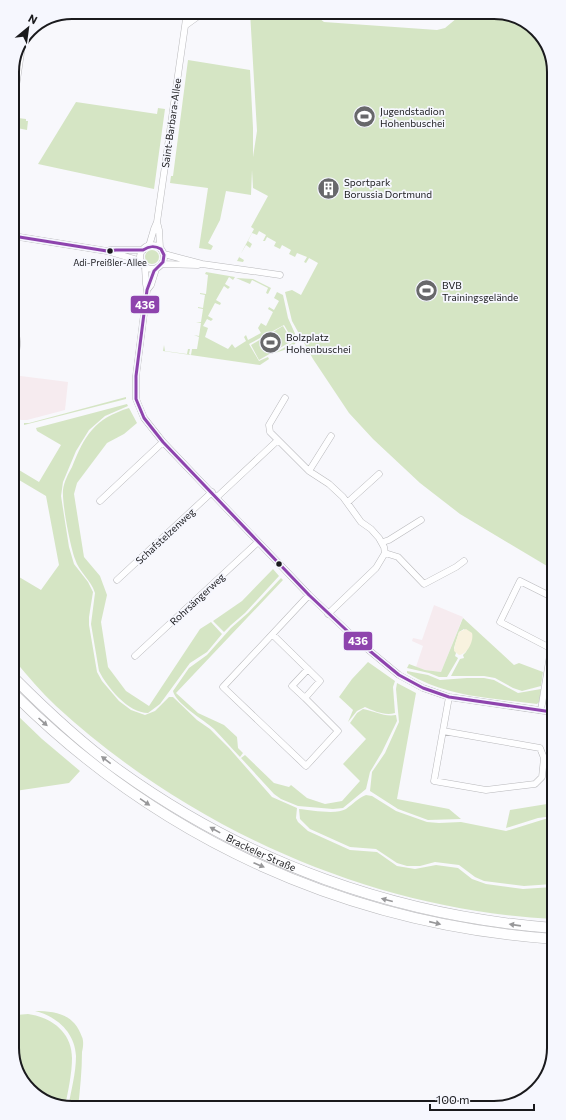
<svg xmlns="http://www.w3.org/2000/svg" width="566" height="1120" font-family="Commissioner,sans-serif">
  <rect width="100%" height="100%" fill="#f8f8fc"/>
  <path fill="#f6ebef" d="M 13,375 L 68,382 L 65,410 L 27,420 L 21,420 L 14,416 Z
    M 434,605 L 463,617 L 441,672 L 425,670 L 416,667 L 423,646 L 412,641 L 413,638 L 422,640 Z"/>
  <path fill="#d5e5c4" d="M 250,12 L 311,12 L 324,22 L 437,30 L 445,28 L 463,13 L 463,12 L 498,12 L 530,24 L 550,49 L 552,569 L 460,514 L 420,483 L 373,439 L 349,413 L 313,359 L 292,321 L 285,292 L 292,290 L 301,295 L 318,263 L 309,258 L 306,263 L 304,262 L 307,257 L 297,253 L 295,257 L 289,254 L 291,250 L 282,245 L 280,249 L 274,246 L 276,242 L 267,237 L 265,241 L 263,241 L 266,235 L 259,231 L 257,235 L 252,233 L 248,241 L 252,244 L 250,248 L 246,245 L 239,257 L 244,260 L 243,262 L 237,261 L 254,229 L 251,227 L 268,196 L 253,188 L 252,170 L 251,195 L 226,191 L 220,220 L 208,243 L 213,246 L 211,250 L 199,248 L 208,188 L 170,183 L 171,176 L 173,176 L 188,60 L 250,70 L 253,128 L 253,157 L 257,131 Z
    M 408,12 L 455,12 L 434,18 L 434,13 Z
    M 76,102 L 157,114 L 158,108 L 165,109 L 154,189 L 38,164 Z
    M 18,118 L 26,119 L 26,121 L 28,121 L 27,130 L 17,128 Z
    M145 257a7 7 0 1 1 14 0a7 7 0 1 1-14 0Z
    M 206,272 L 235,277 L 233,280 L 229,277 L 225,284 L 230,287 L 228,289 L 224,286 L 216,300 L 221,303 L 220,305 L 215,303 L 208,316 L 213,319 L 211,321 L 207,319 L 203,326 L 208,328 L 205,337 L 228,349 L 232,344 L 235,348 L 246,341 L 244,337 L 246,335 L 248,340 L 261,333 L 258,328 L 261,323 L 266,326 L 273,312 L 268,309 L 269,307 L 274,310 L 279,301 L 274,298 L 277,292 L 283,295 L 288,318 L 297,338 L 295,344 L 284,350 L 275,353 L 294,342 L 284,325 L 249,344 L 259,361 L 268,357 L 269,359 L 260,365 L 163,351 L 164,345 L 165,351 L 187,354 L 188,349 L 190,349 L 189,354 L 191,355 L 192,349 L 197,349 L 199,337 L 194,335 L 199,336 L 201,323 L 196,322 L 201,322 L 203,309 L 198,308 L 198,307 L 203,308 L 205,295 L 200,294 L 200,293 L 206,294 L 208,275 L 205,274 Z
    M 236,278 L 253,279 L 271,288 L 268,294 L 266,293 L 268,288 L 252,280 L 250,284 Z
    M 283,326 L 292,341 L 259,360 L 251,345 Z
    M 126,397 L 126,399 L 24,425 L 24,423 L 29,423 Z
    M 127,404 L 128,406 L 105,416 L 89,430 L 76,451 L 63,482 L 61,496 L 69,547 L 74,564 L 88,582 L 93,592 L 89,617 L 89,625 L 97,672 L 102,681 L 119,701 L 131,710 L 145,715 L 155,711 L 169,697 L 173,697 L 197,720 L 210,729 L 229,748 L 272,797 L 297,808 L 296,818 L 298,822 L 308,831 L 350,850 L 377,852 L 397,866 L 415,869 L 436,865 L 458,868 L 472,879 L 486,884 L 523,889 L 553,887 L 553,919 C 371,910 190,829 56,706 C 41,692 28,676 15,661 L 14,574 L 41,590 L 59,565 L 46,496 L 14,477 L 14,467 L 39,482 L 61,445 L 37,431 L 36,428 Z
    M 129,408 L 137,423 L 124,434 L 107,443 L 77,483 L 74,494 L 84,557 L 100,576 L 107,595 L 101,622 L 108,667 L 126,691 L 149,706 L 200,629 L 211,622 L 222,634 L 207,652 L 190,663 L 160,704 L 148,713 C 128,713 107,687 99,671 L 91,624 L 95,593 C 91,580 79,572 75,559 C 70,545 62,504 63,490 C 64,482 68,474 72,467 C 85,435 94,419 129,408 Z
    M 273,569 L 279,576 L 245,613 L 231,625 L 224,632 L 213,621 L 242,601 Z
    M 281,578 L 283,580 L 176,693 L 198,713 L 224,725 L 237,737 L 238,748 L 243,753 L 240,757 C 231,748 223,738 214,729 C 204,720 176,704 173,691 L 189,668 L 207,655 L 231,628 L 248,613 Z
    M 463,618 L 514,665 L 519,663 L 543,672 L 541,686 L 522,691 L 513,688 L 495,678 L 484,676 L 451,676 L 460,659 L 464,658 L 463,655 L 466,652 L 472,638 L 464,629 L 459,632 L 454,648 L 456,653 L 455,656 L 458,658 L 457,660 L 447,677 L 439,677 L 429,673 L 407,668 L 409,664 L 425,670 L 441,672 Z
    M 368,662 L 395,681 L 393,687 L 395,713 C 385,716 374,711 365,707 L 357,711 L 348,722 L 353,710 L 339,697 L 352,679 Z
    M 407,671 L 428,675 L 440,680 L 467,678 L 484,678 L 494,680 L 518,693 L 541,689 L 539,702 L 537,704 C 502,699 463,698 429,684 C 422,681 414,677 407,673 Z
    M 397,683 L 416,693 L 397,799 L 449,809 L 461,819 L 428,820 L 398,809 L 370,791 L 372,772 L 385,753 L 399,722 L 396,689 Z
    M 547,689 L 552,690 L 552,706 L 546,705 L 545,703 Z
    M 363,709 C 374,711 384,717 396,715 L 397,721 L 382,752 L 370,772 L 366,789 L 343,808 L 333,809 L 298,806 L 281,799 L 274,794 L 241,758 L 245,755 L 274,783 L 289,787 L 291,785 L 307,798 L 325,804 L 342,801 L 360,781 L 343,764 L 366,739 L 350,723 L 357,713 Z
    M 15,713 L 42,739 L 80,771 L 69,783 L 15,791 Z
    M 366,795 L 372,796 L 396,811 L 427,822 L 439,823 L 461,822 L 506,831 L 545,819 L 553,819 L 553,884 L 524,886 L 484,881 L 475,877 L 459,865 L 435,862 L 420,866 L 407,866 L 397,863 L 376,849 L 350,847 L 310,829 L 300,819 L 299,809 C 311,810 336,815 346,809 C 353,804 358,798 366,795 Z
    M 553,803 L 553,816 L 538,818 L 506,828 L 510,810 Z
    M 35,1011 C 56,1011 74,1014 82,1037 C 84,1041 83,1048 82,1052 C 82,1071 80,1089 78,1108 L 68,1108 C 71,1091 76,1073 76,1056 C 75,1032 56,1016 35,1011 Z
    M 28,1014 C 51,1017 72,1032 72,1058 C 72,1074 68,1091 65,1107 L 38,1098 L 16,1071 L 16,1015 Z"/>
  <path fill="#f8f2df" d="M 466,629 L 472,633 C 474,640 468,654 459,655 L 454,651 L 455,644 L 459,632 Z"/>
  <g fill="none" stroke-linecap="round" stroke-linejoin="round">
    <defs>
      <path id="minor" d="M 186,25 L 204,12
        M 12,114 L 22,46
        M 157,222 L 159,230 L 160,248
        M 13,236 L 107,251 L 141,261
        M140 257a12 12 0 1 1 24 0a12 12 0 1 1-24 0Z
        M 149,246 L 154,229 L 157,222 L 187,12
        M 110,250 L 143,250
        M 164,254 L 202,264 L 280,275
        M 162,264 L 198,265
        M 145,267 L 146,284 L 147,290 L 136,376 L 136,399 L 144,418 L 163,442 L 309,595 L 359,642 L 399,675 L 423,688 L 449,697 L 552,712
        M 147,290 L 151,285 L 156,269
        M 285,398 L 269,425 L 270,432 L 309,471 L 329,484 L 343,497 L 361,522 L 371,529 L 379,538 L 384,547 L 385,553 L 376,568 L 328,614
        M 309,471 L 331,436
        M 217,497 L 278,440
        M 100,501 L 163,442
        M 348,502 L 379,474
        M 383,542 L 389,540 L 421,520
        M 385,553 L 398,557 L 424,584 L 456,567 L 464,561
        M 117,580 L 212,492
        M 552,597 L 520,581 L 500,622 L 552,649
        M 273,635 L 320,681 L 305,698 L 338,731 L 306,766 L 223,687 L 309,595
        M 135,656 L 258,542
        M 305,698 L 292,686 L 308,669
        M 541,710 L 551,649
        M 443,731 L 540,748 L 544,758 L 542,777 L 535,784 L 486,790 L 434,781 L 449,697"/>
      <path id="tertiary" d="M 13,324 C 16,336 18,347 13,359"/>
      <g id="trunk">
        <path id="s1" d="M 15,679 C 48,712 82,744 120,771 C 248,863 396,916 553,928"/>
        <path d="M 15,695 C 162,841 347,924 554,939"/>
      </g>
    </defs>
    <use href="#minor" stroke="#b8b8bb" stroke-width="7"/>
    <use href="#tertiary" stroke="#b8b8bb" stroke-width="9"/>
    <use href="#trunk" stroke="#b8b8bb" stroke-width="11"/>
    <use href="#minor" stroke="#fefeff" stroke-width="6"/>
    <use href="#tertiary" stroke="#fefeff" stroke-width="8"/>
    <use href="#trunk" stroke="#fefeff" stroke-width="10"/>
    <defs>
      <path id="bus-1" d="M 13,236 L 107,251 L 116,250 L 143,250 C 149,246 154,245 161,249 L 164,255 L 163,262 L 154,271 L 147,290 L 136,376 L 136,399 L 144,418 L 163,442 L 309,595 L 359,642 L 399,675 L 423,688 L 449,697 L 552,712
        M 13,325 L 16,342 L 13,358"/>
    </defs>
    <use href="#bus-1" stroke="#f6f7fe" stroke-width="6"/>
    <use href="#bus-1" stroke="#8e44ad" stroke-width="3"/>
  </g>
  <defs><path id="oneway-solid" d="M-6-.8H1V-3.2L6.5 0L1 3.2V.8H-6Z"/></defs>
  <g fill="#979799">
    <use href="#oneway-solid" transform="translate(43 722) rotate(42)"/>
    <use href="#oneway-solid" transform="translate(106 760) rotate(-142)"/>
    <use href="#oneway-solid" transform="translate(145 802) rotate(34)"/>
    <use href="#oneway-solid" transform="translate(215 830) rotate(-151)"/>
    <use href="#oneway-solid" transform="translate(259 865) rotate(23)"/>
    <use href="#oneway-solid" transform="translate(387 900) rotate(-165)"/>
    <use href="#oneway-solid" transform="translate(435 923) rotate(13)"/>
    <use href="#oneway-solid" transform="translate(515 925) rotate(-172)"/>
  </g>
  <defs>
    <symbol id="stadium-disc" viewBox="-11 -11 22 22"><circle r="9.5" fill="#68686b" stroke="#f6f7fe"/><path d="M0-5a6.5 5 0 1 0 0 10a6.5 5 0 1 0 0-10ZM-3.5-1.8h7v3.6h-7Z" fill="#fff"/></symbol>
    <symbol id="building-disc" viewBox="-11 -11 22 22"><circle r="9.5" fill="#68686b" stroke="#f6f7fe"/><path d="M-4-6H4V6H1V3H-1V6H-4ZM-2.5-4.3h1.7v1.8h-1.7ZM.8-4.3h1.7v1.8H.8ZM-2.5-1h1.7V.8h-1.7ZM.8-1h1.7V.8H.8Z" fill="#fff"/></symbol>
  </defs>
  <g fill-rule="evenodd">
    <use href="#stadium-disc" x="352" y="104" width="25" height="25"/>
    <use href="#building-disc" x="316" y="176" width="25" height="25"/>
    <use href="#stadium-disc" x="414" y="278" width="25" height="25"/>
    <use href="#stadium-disc" x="258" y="330" width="25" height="25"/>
  </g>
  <g fill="#1a1a1d" stroke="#f6f7fe" stroke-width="1.5">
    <circle cx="110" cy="251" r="3.5"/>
    <circle cx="279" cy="564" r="3.5"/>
  </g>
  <g text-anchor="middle" stroke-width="3.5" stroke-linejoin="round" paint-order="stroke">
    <g font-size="9" fill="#1a1a1d" stroke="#f6f7fe">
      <text x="110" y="266">Adi-Preißler-Allee</text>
    </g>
    <g font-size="10" fill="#1a1a1d" stroke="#f6f7fe" text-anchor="start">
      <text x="380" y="115">Jugendstadion<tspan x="380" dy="12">Hohenbuschei</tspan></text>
      <text x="344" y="186">Sportpark<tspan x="344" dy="12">Borussia Dortmund</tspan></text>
      <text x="442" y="289">BVB<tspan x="442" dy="12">Trainingsgelände</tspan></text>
      <text x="286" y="341">Bolzplatz<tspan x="286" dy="12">Hohenbuschei</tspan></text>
    </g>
    <g font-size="10" fill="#1a1a1d" stroke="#f6f7fe">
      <text transform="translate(171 123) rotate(-82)" y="4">Saint-Barbara-Allee</text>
      <text transform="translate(165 536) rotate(-43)" y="4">Schafstelzenweg</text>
      <text transform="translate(197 599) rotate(-43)" y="4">Rohrsängerweg</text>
      <text dy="4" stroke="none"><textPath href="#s1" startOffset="303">Brackeler Straße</textPath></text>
    </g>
  </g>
  <path d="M0 0H566V1120H0ZM72 19H494A53 53 0 0 1 547 72V1048A53 53 0 0 1 494 1101H72A53 53 0 0 1 19 1048V72A53 53 0 0 1 72 19Z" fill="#f6f7fe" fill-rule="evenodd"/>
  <path fill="none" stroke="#1a1a1d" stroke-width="2" d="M72 19H494A53 53 0 0 1 547 72V1048A53 53 0 0 1 494 1101H72A53 53 0 0 1 19 1048V72A53 53 0 0 1 72 19Z"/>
  <g stroke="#f6f7fe" stroke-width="1.5">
    <rect x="130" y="295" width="30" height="19" rx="4" fill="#8e44ad"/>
    <rect x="343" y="631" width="30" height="20" rx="4" fill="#8e44ad"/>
  </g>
  <g font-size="11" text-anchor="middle" font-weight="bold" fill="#fff">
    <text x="145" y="309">436</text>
    <text x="358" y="645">436</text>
  </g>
  <g transform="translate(28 28) rotate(29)" stroke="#f6f7fe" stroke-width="3" paint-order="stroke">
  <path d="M0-3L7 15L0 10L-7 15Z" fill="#1a1a1d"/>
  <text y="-6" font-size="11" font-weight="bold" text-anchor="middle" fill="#1a1a1d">N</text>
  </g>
  <path d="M430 1104v6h104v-6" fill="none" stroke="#1a1a1d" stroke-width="2"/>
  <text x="436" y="1104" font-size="12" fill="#1a1a1d" stroke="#f6f7fe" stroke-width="3" paint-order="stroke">100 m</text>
</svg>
